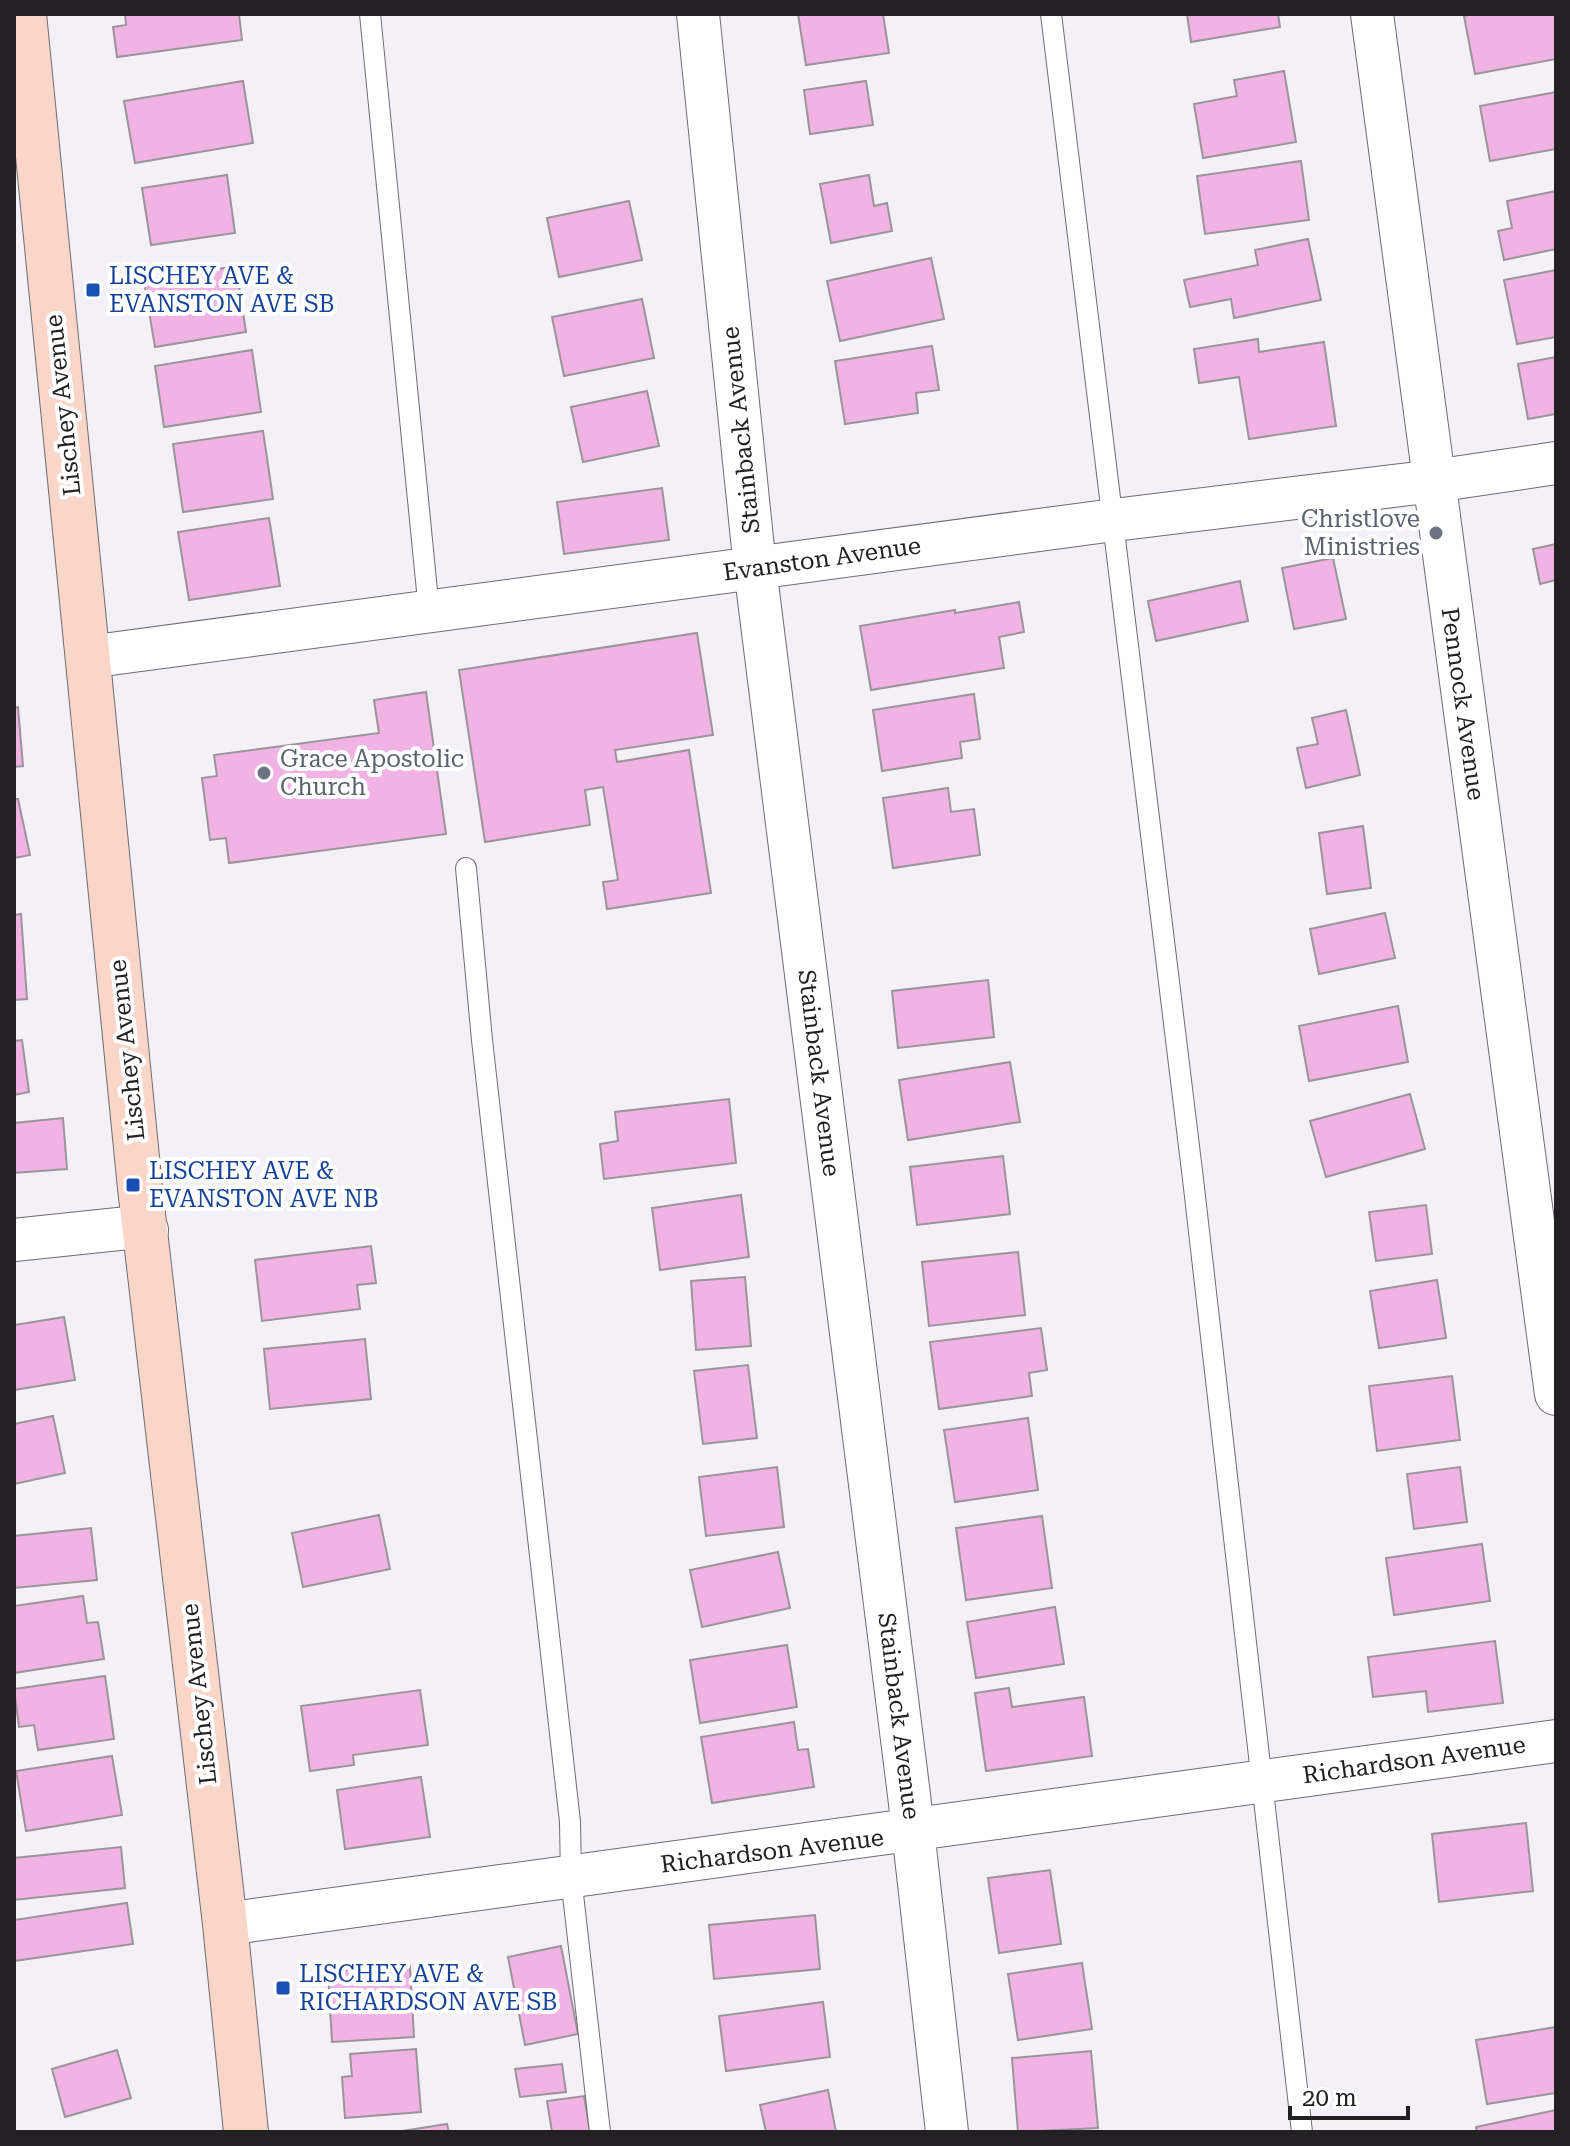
<svg xmlns="http://www.w3.org/2000/svg" width="1570" height="2146" font-family="'Roboto Serif',serif">
  <rect width="100%" height="100%" fill="#f4f0f7"/>
  <path fill="#f0b3e4" stroke="#9b959a" stroke-width="2" d="M 125,14 L 239,14 L 242,40 L 117,57 L 113,27 L 126,25 Z
    M 798,14 L 883,14 L 889,53 L 806,65 Z
    M 1187,14 L 1278,14 L 1280,27 L 1191,42 Z
    M 1472,14 L 1556,14 L 1556,59 L 1475,74 L 1464,16 Z
    M 1284,71 L 1296,142 L 1203,158 L 1194,104 L 1237,96 L 1234,80 Z
    M 243,81 L 253,143 L 135,163 L 124,101 Z
    M 866,81 L 873,125 L 810,134 L 804,90 Z
    M 1556,92 L 1556,149 L 1490,161 L 1480,106 Z
    M 1301,161 L 1309,220 L 1205,234 L 1197,176 Z
    M 227,175 L 235,233 L 151,245 L 142,188 Z
    M 869,175 L 874,206 L 887,203 L 892,231 L 831,243 L 820,184 Z
    M 1556,191 L 1556,249 L 1504,260 L 1498,231 L 1512,228 L 1507,201 Z
    M 629,201 L 642,260 L 559,277 L 547,218 Z
    M 1308,239 L 1321,300 L 1234,318 L 1231,299 L 1190,307 L 1184,280 L 1258,265 L 1255,250 Z
    M 931,258 L 944,319 L 840,341 L 827,281 Z
    M 236,266 L 246,332 L 155,347 L 144,281 Z
    M 1556,270 L 1556,337 L 1517,344 L 1504,280 Z
    M 642,299 L 654,358 L 564,376 L 552,317 Z
    M 1258,339 L 1259,352 L 1324,342 L 1336,426 L 1249,439 L 1239,377 L 1199,383 L 1194,349 Z
    M 932,346 L 939,390 L 916,393 L 918,413 L 845,424 L 835,361 Z
    M 252,350 L 261,412 L 164,427 L 155,366 Z
    M 1556,357 L 1556,414 L 1528,419 L 1518,364 Z
    M 647,391 L 659,446 L 583,462 L 571,407 Z
    M 263,431 L 273,499 L 183,512 L 173,444 Z
    M 662,488 L 669,540 L 564,554 L 557,502 Z
    M 269,518 L 280,586 L 189,600 L 178,532 Z
    M 1556,544 L 1556,580 L 1540,584 L 1533,549 Z
    M 1333,558 L 1346,619 L 1294,629 L 1282,568 Z
    M 1240,581 L 1248,621 L 1156,641 L 1148,601 Z
    M 1019,602 L 1024,632 L 999,637 L 1004,668 L 871,690 L 860,626 L 955,610 L 955,613 Z
    M 697,633 L 713,735 L 615,750 L 617,762 L 689,750 L 711,893 L 607,909 L 603,882 L 618,880 L 603,787 L 585,790 L 590,825 L 485,842 L 459,670 Z
    M 426,692 L 446,834 L 229,863 L 226,838 L 210,840 L 202,778 L 217,776 L 214,755 L 379,733 L 374,700 Z
    M 974,694 L 980,739 L 960,742 L 962,758 L 882,771 L 873,710 Z
    M 18,707 L 23,766 L 14,767 L 14,708 Z
    M 1346,710 L 1360,775 L 1306,788 L 1297,748 L 1318,744 L 1312,718 Z
    M 948,788 L 951,812 L 974,809 L 980,855 L 893,868 L 883,798 Z
    M 14,799 L 18,799 L 30,855 L 14,858 Z
    M 1363,826 L 1371,888 L 1327,894 L 1319,833 Z
    M 1385,913 L 1395,958 L 1319,974 L 1310,929 Z
    M 21,914 L 27,999 L 14,1000 L 14,915 Z
    M 988,980 L 994,1037 L 898,1048 L 892,991 Z
    M 1398,1006 L 1408,1062 L 1309,1081 L 1299,1026 Z
    M 22,1040 L 29,1092 L 14,1095 L 14,1041 Z
    M 1010,1062 L 1020,1122 L 908,1140 L 899,1080 Z
    M 1410,1094 L 1425,1149 L 1326,1177 L 1310,1121 Z
    M 729,1099 L 736,1163 L 604,1179 L 600,1144 L 618,1141 L 615,1112 Z
    M 63,1118 L 67,1169 L 14,1173 L 14,1123 Z
    M 1003,1156 L 1010,1214 L 917,1225 L 910,1167 Z
    M 741,1195 L 749,1257 L 660,1270 L 652,1208 Z
    M 1426,1205 L 1432,1254 L 1376,1261 L 1369,1212 Z
    M 371,1246 L 376,1283 L 357,1285 L 360,1309 L 262,1321 L 255,1260 Z
    M 1018,1252 L 1025,1315 L 929,1326 L 922,1262 Z
    M 745,1277 L 751,1346 L 696,1350 L 691,1281 Z
    M 1437,1280 L 1446,1338 L 1379,1348 L 1370,1291 Z
    M 64,1317 L 75,1380 L 14,1390 L 14,1325 Z
    M 1041,1328 L 1047,1370 L 1029,1373 L 1032,1396 L 939,1409 L 930,1342 Z
    M 365,1339 L 371,1399 L 270,1409 L 264,1349 Z
    M 748,1365 L 757,1438 L 703,1444 L 694,1371 Z
    M 1452,1376 L 1460,1440 L 1377,1451 L 1369,1386 Z
    M 53,1416 L 65,1473 L 14,1484 L 14,1424 Z
    M 1028,1418 L 1038,1490 L 955,1502 L 944,1430 Z
    M 777,1467 L 784,1527 L 706,1536 L 699,1477 Z
    M 1460,1467 L 1467,1522 L 1414,1529 L 1407,1474 Z
    M 379,1515 L 390,1569 L 303,1587 L 292,1533 Z
    M 1042,1516 L 1052,1588 L 966,1600 L 956,1528 Z
    M 91,1528 L 97,1580 L 14,1588 L 14,1536 Z
    M 1482,1544 L 1490,1601 L 1394,1615 L 1386,1558 Z
    M 778,1552 L 790,1608 L 702,1627 L 690,1570 Z
    M 83,1596 L 87,1623 L 98,1622 L 104,1659 L 14,1673 L 14,1606 Z
    M 1055,1607 L 1064,1664 L 976,1678 L 967,1622 Z
    M 1495,1641 L 1503,1703 L 1428,1712 L 1426,1691 L 1373,1697 L 1368,1657 Z
    M 787,1645 L 797,1707 L 700,1723 L 690,1660 Z
    M 105,1676 L 114,1739 L 38,1750 L 34,1725 L 19,1727 L 14,1689 Z
    M 1009,1688 L 1012,1707 L 1084,1697 L 1092,1756 L 986,1771 L 975,1693 Z
    M 420,1690 L 428,1745 L 353,1755 L 354,1765 L 310,1771 L 301,1706 Z
    M 794,1722 L 798,1750 L 808,1749 L 814,1787 L 712,1803 L 701,1737 Z
    M 112,1756 L 122,1815 L 26,1831 L 16,1771 Z
    M 421,1777 L 430,1837 L 345,1849 L 337,1790 Z
    M 1526,1823 L 1533,1891 L 1439,1902 L 1432,1834 Z
    M 121,1847 L 125,1888 L 14,1900 L 14,1858 Z
    M 1050,1870 L 1061,1944 L 999,1953 L 988,1878 Z
    M 127,1903 L 133,1944 L 14,1961 L 14,1920 Z
    M 815,1915 L 820,1969 L 714,1979 L 709,1925 Z
    M 561,1946 L 578,2034 L 525,2045 L 508,1957 Z
    M 1082,1963 L 1092,2029 L 1018,2040 L 1008,1974 Z
    M 410,1966 L 414,2037 L 332,2042 L 328,1971 Z
    M 823,2002 L 830,2057 L 726,2071 L 719,2016 Z
    M 1556,2027 L 1556,2093 L 1487,2104 L 1476,2040 Z
    M 416,2049 L 421,2112 L 345,2118 L 342,2077 L 352,2076 L 350,2054 Z
    M 117,2050 L 131,2098 L 65,2117 L 52,2069 Z
    M 1091,2051 L 1098,2128 L 1018,2132 L 1012,2058 Z
    M 562,2064 L 566,2092 L 520,2097 L 515,2069 Z
    M 828,2090 L 836,2132 L 766,2132 L 760,2105 Z
    M 584,2096 L 590,2132 L 552,2132 L 547,2101 Z
    M 1556,2110 L 1556,2132 L 1477,2132 L 1476,2127 Z
    M 447,2124 L 449,2132 L 396,2132 Z"/>
  <g fill="none" stroke-linecap="round" stroke-linejoin="round">
    <defs>
      <path id="lane" d="M 370,14 L 429,611
        M 1051,14 L 1193,1179 L 1302,2132
        M 466,868 L 482,1040 L 570,1822 L 571,1877 L 600,2132"/>
      <path id="street" d="M 698,14 L 755,568 L 909,1795 L 947,2132
        M 1372,14 L 1556,1394
        M 88,657 L 1114,520 L 1434,481 L 1556,463
        M 14,1240 L 128,1228 L 147,1230
        M 225,1924 C 669,1867 1112,1802 1556,1741"/>
      <path id="secondary" d="M 24,14 L 140,1188 L 225,1924 L 246,2132"/>
    </defs>
    <use href="#lane" stroke="#6e6b71" stroke-width="22"/>
    <use href="#street" stroke="#6e6b71" stroke-width="44"/>
    <use href="#secondary" stroke="#6e6b71" stroke-width="46"/>
    <use href="#lane" stroke="#fff" stroke-width="20"/>
    <use href="#street" stroke="#fff" stroke-width="42"/>
    <use href="#secondary" stroke="#f9d6c8" stroke-width="44"/>
  </g>
  <g fill="#1a4fb4" stroke="#fff" stroke-width="3">
    <rect x="85" y="282" width="16" height="16" rx="4"/>
    <rect x="125" y="1177" width="16" height="16" rx="4"/>
    <rect x="275" y="1980" width="16" height="16" rx="4"/>
  </g>
  <g fill="#6b7280" stroke="#fff" stroke-width="3">
    <circle cx="1436" cy="533" r="8"/>
    <circle cx="264" cy="773" r="8"/>
  </g>
  <g text-anchor="middle" stroke-width="8" stroke-linejoin="round" paint-order="stroke">
    <g font-size="24" fill="#164399" stroke="#fff" text-anchor="start">
      <text x="109" y="284">LISCHEY AVE &amp;<tspan x="109" dy="28">EVANSTON AVE SB</tspan></text>
      <text x="149" y="1179">LISCHEY AVE &amp;<tspan x="149" dy="28">EVANSTON AVE NB</tspan></text>
      <text x="299" y="1982">LISCHEY AVE &amp;<tspan x="299" dy="28">RICHARDSON AVE SB</tspan></text>
    </g>
    <g font-size="24" fill="#222023" stroke="#fff">
      <text transform="translate(63 405) rotate(-96)" y="8">Lischey Avenue</text>
      <text transform="translate(741 430) rotate(-96)" y="8">Stainback Avenue</text>
      <text transform="translate(822 559) rotate(-8)" y="8">Evanston Avenue</text>
      <text transform="translate(1463 704) rotate(82)" y="8">Pennock Avenue</text>
      <text transform="translate(127 1050) rotate(-96)" y="8">Lischey Avenue</text>
      <text transform="translate(819 1073) rotate(83)" y="8">Stainback Avenue</text>
      <text transform="translate(199 1694) rotate(-96)" y="8">Lischey Avenue</text>
      <text transform="translate(899 1716) rotate(83)" y="8">Stainback Avenue</text>
      <text transform="translate(1414 1760) rotate(-8)" y="8">Richardson Avenue</text>
      <text transform="translate(772 1851) rotate(-7)" y="8">Richardson Avenue</text>
    </g>
    <g font-size="24" fill="#5b616d" stroke="#fff" text-anchor="end">
      <text x="1420" y="527">Christlove<tspan x="1420" dy="28">Ministries</tspan></text>
      <text x="280" y="767" text-anchor="start">Grace Apostolic<tspan x="280" dy="28">Church</tspan></text>
    </g>
  </g>
  <rect width="1570" height="2146" fill="none" stroke="#222023" stroke-width="32"/>
  <path d="M1290 2106v12h118v-12" fill="none" stroke="#222023" stroke-width="4"/>
  <text x="1302" y="2106" font-size="24" fill="#222023" stroke="#ffffff" stroke-width="6" paint-order="stroke">20 m</text>
</svg>
